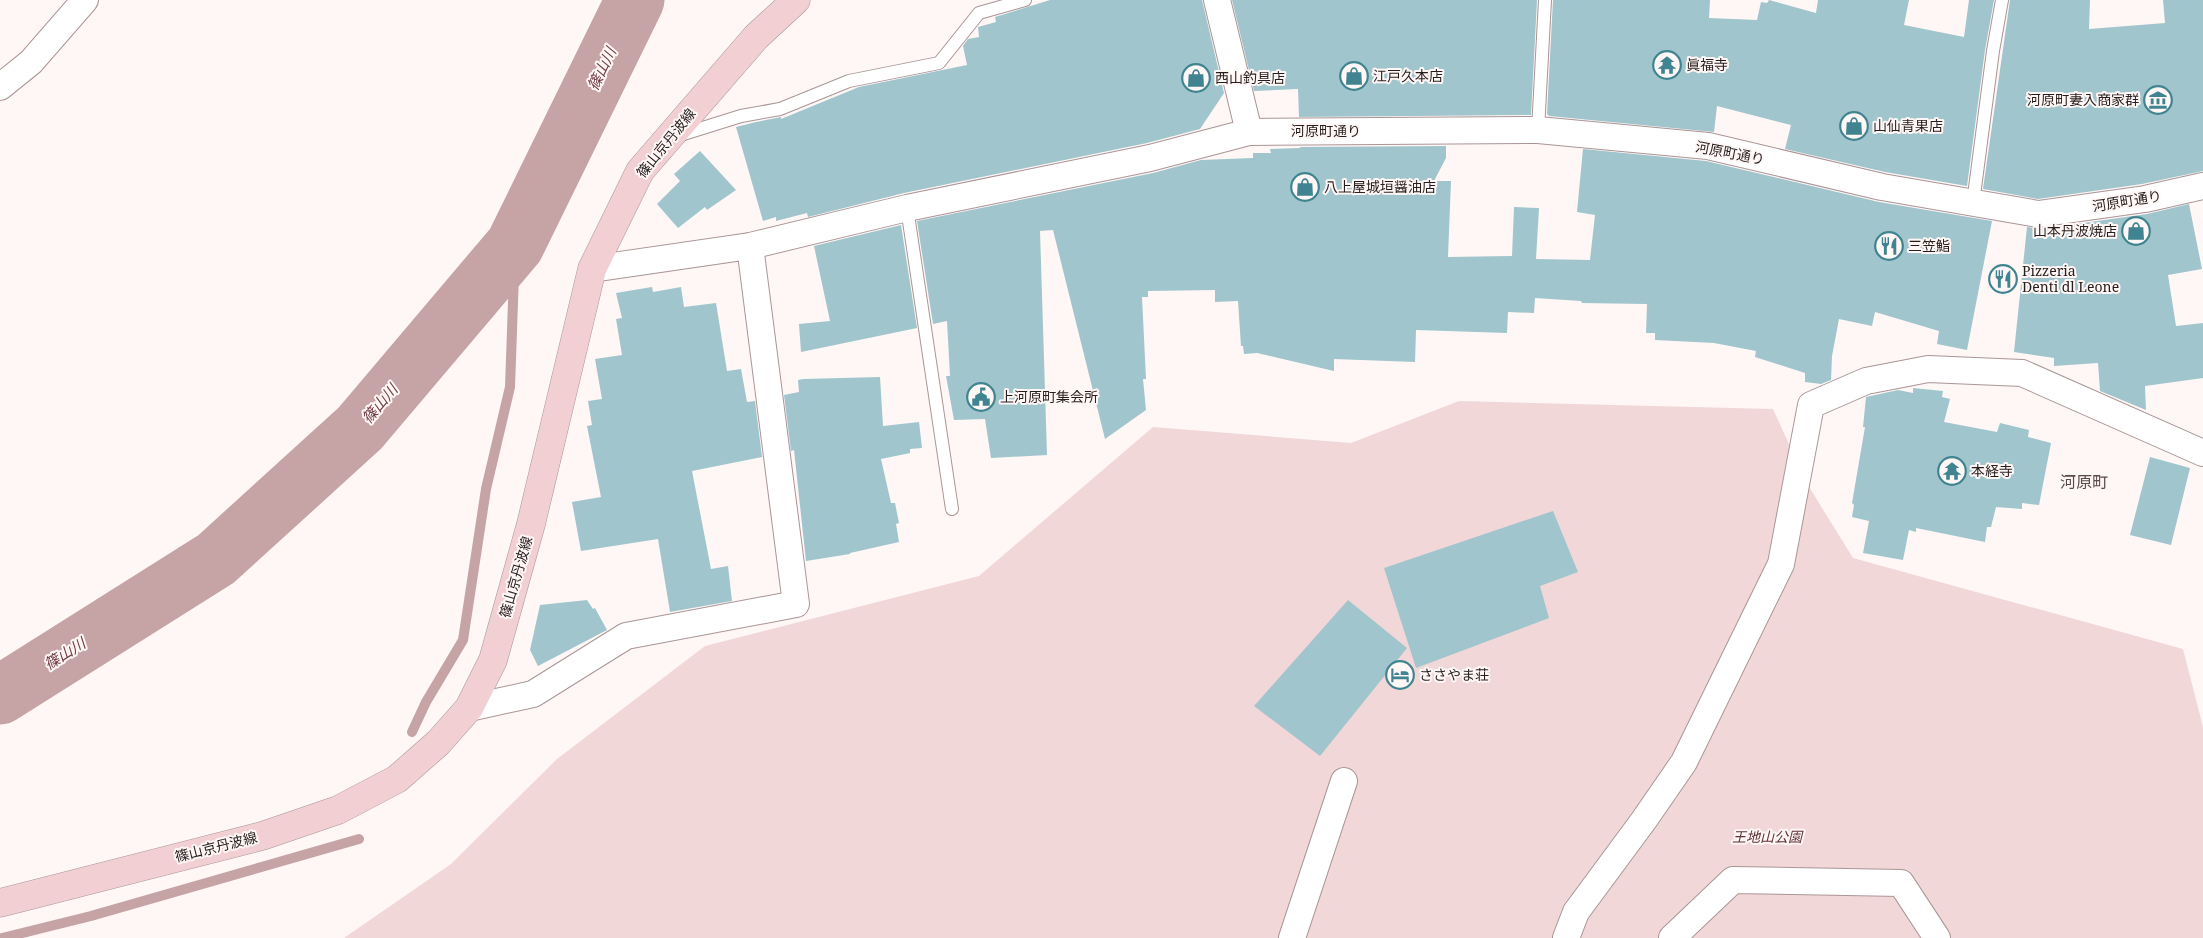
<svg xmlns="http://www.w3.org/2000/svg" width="2203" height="938" font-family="'Noto Serif','Noto Sans JP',serif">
  <rect width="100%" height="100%" fill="#fff6f6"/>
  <path fill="#f1d7d8" d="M 1459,401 L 1773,409 L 1806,482 L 1853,558 L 2183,649 L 2203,727 L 2203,938 L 344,938 L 451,864 L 557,759 L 705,646 L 979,576 L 1153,427 L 1351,443 Z"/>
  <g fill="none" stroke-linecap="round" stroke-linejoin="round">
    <path stroke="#c6a3a5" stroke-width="10" d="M 412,732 L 426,702 L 463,640 L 486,489 L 510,387 L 515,245
      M 2,938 L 91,916 L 359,839"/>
    <path stroke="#c6a3a5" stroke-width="59" d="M 0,695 L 216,559 L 360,428 L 515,245 L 635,0"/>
  </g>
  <path fill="#a0c5cc" d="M 1050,0 L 1202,0 L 1224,93 L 1200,129 L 1147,143 L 904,193 L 808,217 L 807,213 L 776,221 L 776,217 L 763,221 L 736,127 L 756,122 L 781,117 L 781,119 L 859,87 L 967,65 L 963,46 L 968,39 L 979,37 L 978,27 L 996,22 L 995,17 Z
    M 1232,0 L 1537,0 L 1531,115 L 1299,117 L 1298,89 L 1254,91 Z
    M 1553,0 L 1710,0 L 1709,18 L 1757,20 L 1761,2 L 1767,3 L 1769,0 L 1816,13 L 1818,0 L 1909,0 L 1904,25 L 1964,37 L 1969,0 L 1994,0 L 1985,50 L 1967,186 L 1885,172 L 1785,149 L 1791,125 L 1717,106 L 1714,132 L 1549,116 L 1547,114 Z
    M 2010,0 L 2090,0 L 2089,29 L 2165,23 L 2163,0 L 2203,0 L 2203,171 L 2142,184 L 2038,199 L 1983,189 Z
    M 1446,146 L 1446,158 L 1434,181 L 1451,181 L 1448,257 L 1512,256 L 1514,207 L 1539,208 L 1536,259 L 1590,260 L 1595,215 L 1577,212 L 1583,149 L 1706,161 L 1879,202 L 1992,221 L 1967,350 L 1937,344 L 1939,331 L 1875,312 L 1872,326 L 1839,319 L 1832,356 L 1831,380 L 1821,384 L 1805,382 L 1805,373 L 1755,357 L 1756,351 L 1714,343 L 1655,340 L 1655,333 L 1646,333 L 1647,304 L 1582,303 L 1581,301 L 1535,298 L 1534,313 L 1508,312 L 1507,333 L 1416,330 L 1415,362 L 1334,359 L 1334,371 L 1257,353 L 1244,354 L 1243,346 L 1241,346 L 1238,301 L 1215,302 L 1215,290 L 1148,291 L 1148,297 L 1142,297 L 1146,379 L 1143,379 L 1146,410 L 1105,439 L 1053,230 L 1040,231 L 1047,455 L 991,458 L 985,419 L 954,420 L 946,376 L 950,376 L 947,321 L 933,324 L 917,221 L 1153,173 L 1201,160 L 1253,158 L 1253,153 L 1271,153 L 1270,149 L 1300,148 L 1300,147 Z
    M 700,151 L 736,190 L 707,210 L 705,207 L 678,228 L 657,204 L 680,181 L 674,174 Z
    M 2189,204 L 2202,269 L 2168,275 L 2176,326 L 2203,323 L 2203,378 L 2145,386 L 2146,410 L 2100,391 L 2098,363 L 2054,366 L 2054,358 L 2014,352 L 2027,227 L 2040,229 L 2147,214 Z
    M 901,225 L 917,328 L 801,352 L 799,324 L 830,321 L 814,246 Z
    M 652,287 L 653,292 L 681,287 L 684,307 L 716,303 L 727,371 L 741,369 L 747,402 L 755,401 L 762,457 L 692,471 L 711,569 L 728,566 L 732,601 L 670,612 L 658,539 L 581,551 L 572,502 L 601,497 L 587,426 L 592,425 L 588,401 L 602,399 L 595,359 L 622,355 L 616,319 L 622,318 L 616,293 Z
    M 880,377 L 883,426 L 919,422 L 922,448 L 910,449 L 910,453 L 881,459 L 891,503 L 895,503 L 899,523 L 896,524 L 899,542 L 850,553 L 850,554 L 806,561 L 794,450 L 791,451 L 784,395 L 799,392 L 798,380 L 803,379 Z
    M 1913,388 L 1943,391 L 1942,397 L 1950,399 L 1944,422 L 1997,432 L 2000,423 L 2029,430 L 2028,437 L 2051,443 L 2039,505 L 2022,503 L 2022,509 L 1996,507 L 1991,527 L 1987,527 L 1985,542 L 1916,528 L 1916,532 L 1909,530 L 1903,560 L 1863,553 L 1869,521 L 1852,517 L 1854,505 L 1852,503 L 1865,427 L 1863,427 L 1866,397 L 1898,390 L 1913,393 Z
    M 2150,457 L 2190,468 L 2171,545 L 2130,535 Z
    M 1553,511 L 1578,572 L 1540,586 L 1549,618 L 1416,668 L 1384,568 Z
    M 587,600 L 593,609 L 595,608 L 607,630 L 538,666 L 530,650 L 540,605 Z
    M 1348,600 L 1407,648 L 1320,756 L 1254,706 Z"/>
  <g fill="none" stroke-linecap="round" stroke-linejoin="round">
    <defs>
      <path id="service" d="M 1538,130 L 1545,0
        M 677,136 L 741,116 L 780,109 L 849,81 L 939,63 L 979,13 L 1025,0
        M 1973,203 L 1993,51 L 2002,0
        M 907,208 L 952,509"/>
      <path id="minor" d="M 1217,0 L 1249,132
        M 0,87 L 31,62 L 85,0
        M 592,269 L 750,246 L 907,208 L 1150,158 L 1249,132 L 1538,130 L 1708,146 L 1882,187 L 2038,214 L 2145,199 L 2203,186
        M 469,708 L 533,694 L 626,636 L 796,604 L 750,246
        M 1292,938 L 1344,781
        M 1566,938 L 1576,912 L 1644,820 L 1684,762 L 1781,564 L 1811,405 L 1866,381 L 1928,369 L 2022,373 L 2203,453
        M 1672,938 L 1733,880 L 1901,883 L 1937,938"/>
      <path id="secondary" d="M 0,903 L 262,836 L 338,810 L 397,779 L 438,743 L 469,708 L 493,660 L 531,524 L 592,269 L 640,171 L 756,37 L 796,0"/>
    </defs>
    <use href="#service" stroke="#aa9596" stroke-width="14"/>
    <use href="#minor" stroke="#aa9596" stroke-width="28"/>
    <use href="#secondary" stroke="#aa9596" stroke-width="29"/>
    <use href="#service" stroke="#fff" stroke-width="12"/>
    <use href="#minor" stroke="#fff" stroke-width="26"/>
    <use href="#secondary" stroke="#f1cfd3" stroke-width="28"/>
  </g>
  <defs>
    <symbol id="temple-ring" viewBox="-11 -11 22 22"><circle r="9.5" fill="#fff6f6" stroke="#3f8490" stroke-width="1.5"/><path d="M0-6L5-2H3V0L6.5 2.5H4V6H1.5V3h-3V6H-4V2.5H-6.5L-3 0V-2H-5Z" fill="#3f8490"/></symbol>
    <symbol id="shop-ring" viewBox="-11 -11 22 22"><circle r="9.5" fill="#fff6f6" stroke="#3f8490" stroke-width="1.5"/><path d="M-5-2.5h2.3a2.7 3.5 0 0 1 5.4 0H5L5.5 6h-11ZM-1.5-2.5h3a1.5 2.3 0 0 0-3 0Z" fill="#3f8490"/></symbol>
    <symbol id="museum-ring" viewBox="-11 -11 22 22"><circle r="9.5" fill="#fff6f6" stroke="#3f8490" stroke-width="1.5"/><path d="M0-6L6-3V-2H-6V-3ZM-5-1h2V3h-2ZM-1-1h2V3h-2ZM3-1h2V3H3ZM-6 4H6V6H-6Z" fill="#3f8490"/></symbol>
    <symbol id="restaurant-ring" viewBox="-11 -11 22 22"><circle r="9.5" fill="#fff6f6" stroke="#3f8490" stroke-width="1.5"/><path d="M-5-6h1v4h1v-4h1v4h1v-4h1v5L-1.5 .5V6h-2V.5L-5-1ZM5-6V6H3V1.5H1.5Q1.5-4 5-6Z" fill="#3f8490"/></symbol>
    <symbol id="civic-ring" viewBox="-11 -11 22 22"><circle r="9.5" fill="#fff6f6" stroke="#3f8490" stroke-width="1.5"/><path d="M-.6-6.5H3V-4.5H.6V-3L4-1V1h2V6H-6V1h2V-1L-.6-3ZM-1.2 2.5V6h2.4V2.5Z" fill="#3f8490"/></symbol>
    <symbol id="hotel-ring" viewBox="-11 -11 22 22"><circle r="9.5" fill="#fff6f6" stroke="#3f8490" stroke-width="1.5"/><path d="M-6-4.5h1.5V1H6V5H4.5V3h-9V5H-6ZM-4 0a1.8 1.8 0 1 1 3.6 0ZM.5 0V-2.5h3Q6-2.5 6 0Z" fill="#3f8490"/></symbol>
  </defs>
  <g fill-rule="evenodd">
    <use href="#temple-ring" x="1651" y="49" width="32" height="32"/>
    <use href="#shop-ring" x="1338" y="60" width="32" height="32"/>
    <use href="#shop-ring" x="1180" y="62" width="32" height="32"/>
    <use href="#museum-ring" x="2142" y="84" width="32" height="32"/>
    <use href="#shop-ring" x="1838" y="110" width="32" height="32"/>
    <use href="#shop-ring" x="1289" y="171" width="32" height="32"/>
    <use href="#shop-ring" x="2120" y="215" width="32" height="32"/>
    <use href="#restaurant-ring" x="1873" y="230" width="32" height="32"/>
    <use href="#restaurant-ring" x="1987" y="263" width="32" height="32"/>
    <use href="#civic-ring" x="965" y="381" width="32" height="32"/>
    <use href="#temple-ring" x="1936" y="455" width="32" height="32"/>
    <use href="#hotel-ring" x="1384" y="659" width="32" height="32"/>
  </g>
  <g text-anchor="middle" stroke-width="4" stroke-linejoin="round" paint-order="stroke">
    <g font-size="14" fill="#261e1e" stroke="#fff6f6" text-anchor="start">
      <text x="1686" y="70">眞福寺</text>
      <text x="1373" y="81">江戸久本店</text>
      <text x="1215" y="83">西山釣具店</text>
      <text x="2139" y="105" text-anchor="end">河原町妻入商家群</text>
      <text x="1873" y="131">山仙青果店</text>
      <text x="1324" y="192">八上屋城垣醤油店</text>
      <text x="2117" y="236" text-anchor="end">山本丹波焼店</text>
      <text x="1908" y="251">三笠鮨</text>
      <text x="2022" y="276">Pizzeria<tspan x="2022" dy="16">Denti dl Leone</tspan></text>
      <text x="1000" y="402">上河原町集会所</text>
      <text x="1971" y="476">本経寺</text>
      <text x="1419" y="680">ささやま荘</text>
    </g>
    <g font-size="14" fill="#261e1e" stroke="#fff6f6">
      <text x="1326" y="136">河原町通り</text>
      <text transform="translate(666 143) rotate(-51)" y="5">篠山京丹波線</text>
      <text transform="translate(1730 153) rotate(11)" y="5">河原町通り</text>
      <text transform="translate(2127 201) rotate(-9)" y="5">河原町通り</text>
      <text transform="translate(516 577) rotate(-74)" y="5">篠山京丹波線</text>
      <text transform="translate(216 847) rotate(-14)" y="5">篠山京丹波線</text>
    </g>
    <g font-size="14" font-style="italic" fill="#633135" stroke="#fff6f6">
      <text x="1767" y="842">王地山公園</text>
    </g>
    <g font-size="15" font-style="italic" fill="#713e42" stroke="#fff6f6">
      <text transform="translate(602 69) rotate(-64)" y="5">篠山川</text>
      <text transform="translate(380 404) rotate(-50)" y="5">篠山川</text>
      <text transform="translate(65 654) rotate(-32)" y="5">篠山川</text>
    </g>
    <g font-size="16" fill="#5c4a4b" stroke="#fff6f6">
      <text x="2084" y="488">河原町</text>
    </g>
  </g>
</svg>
